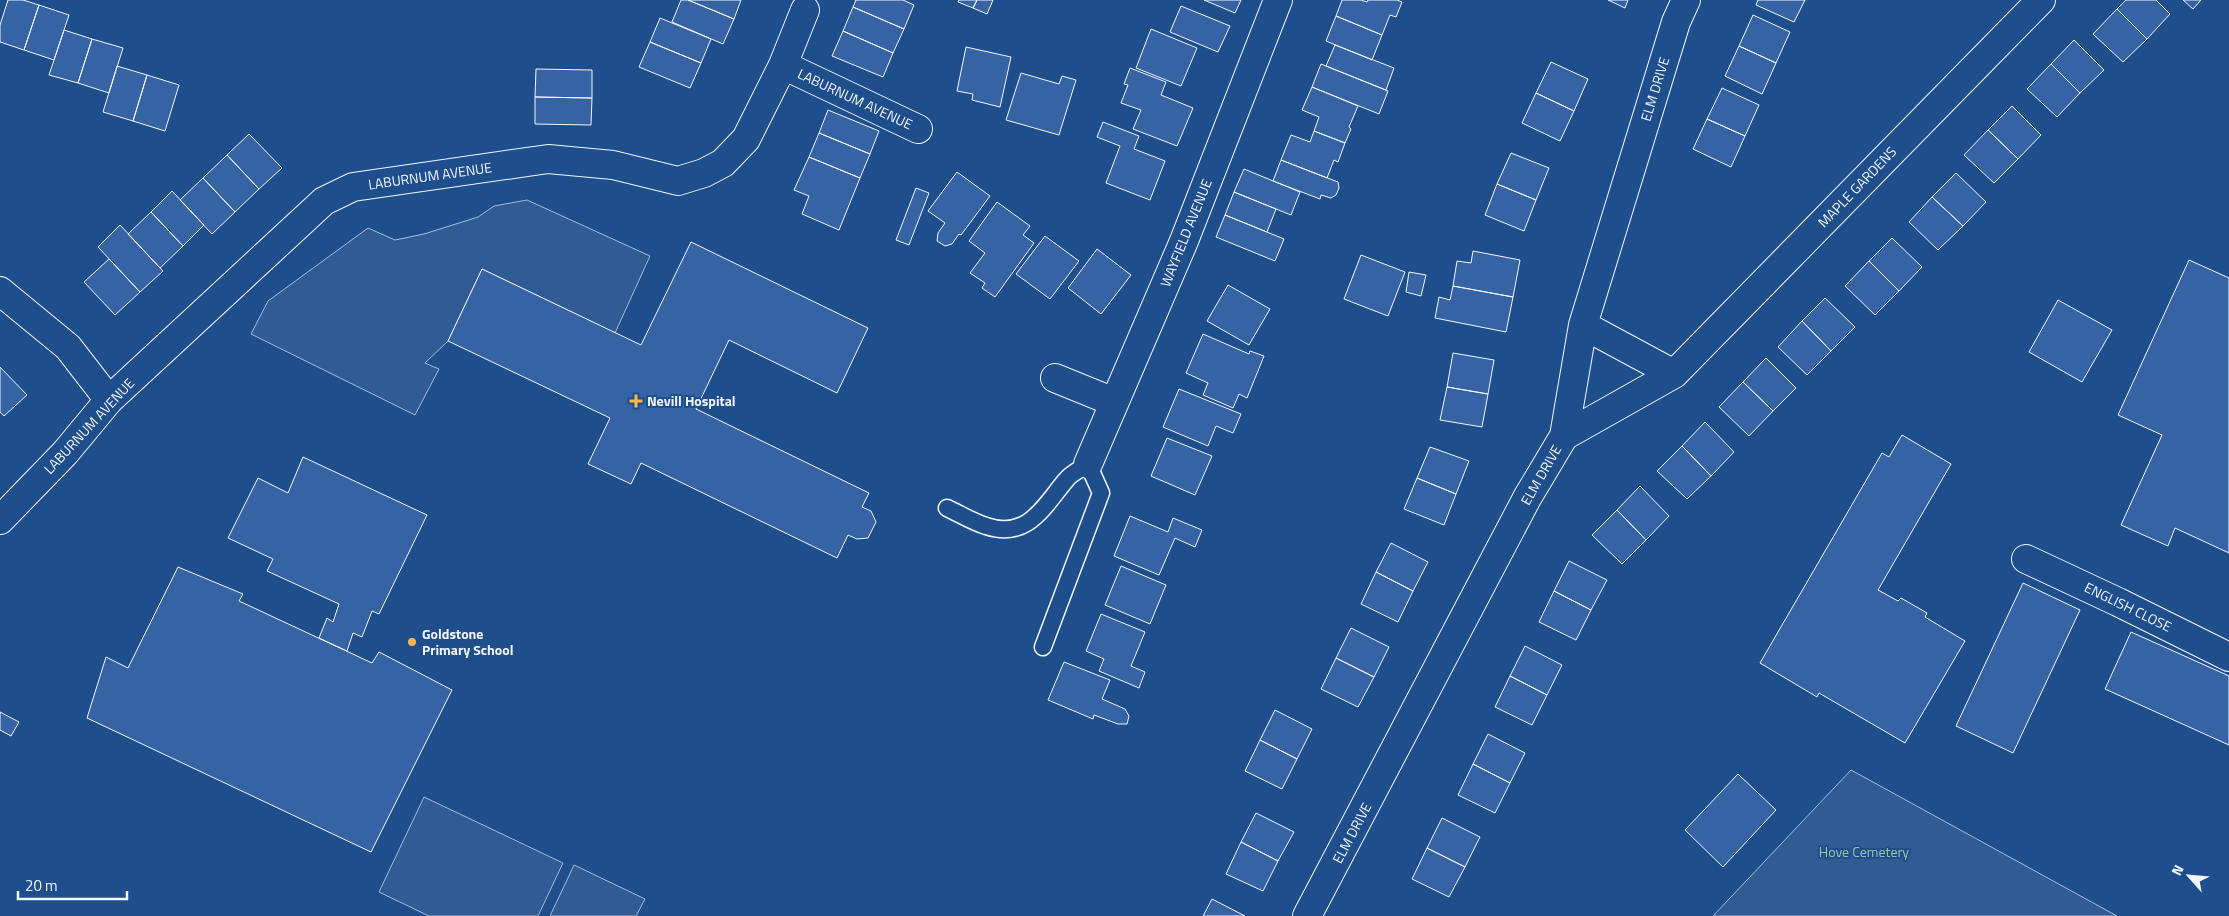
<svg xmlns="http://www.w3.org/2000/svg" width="2229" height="916" font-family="'Titillium Web',sans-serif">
  <rect width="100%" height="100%" fill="#1f4e8c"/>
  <path fill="#305b95" stroke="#a8bbd7" d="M 527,200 L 650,256 L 615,333 L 482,269 L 448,341 L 425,363 L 439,369 L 415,415 L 251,334 L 268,301 L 368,228 L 395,240 L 424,234 L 478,217 L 494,206 Z
    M 1851,770 L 2117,916 L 1713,916 Z
    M 424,797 L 563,863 L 538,916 L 429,916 L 379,892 Z
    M 574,865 L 645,899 L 636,916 L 550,916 Z"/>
  <path fill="#3563a3" stroke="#f2f6ff" d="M 8,0 L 23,0 L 39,5 L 24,50 L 0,42 L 0,25 Z
    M 681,0 L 688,0 L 734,19 L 723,44 L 672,22 Z
    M 688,0 L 741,0 L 734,19 Z
    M 856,0 L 903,0 L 914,5 L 904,29 L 853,7 Z
    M 959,0 L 977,0 L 973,8 L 958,2 Z
    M 977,0 L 993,0 L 987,14 L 973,8 Z
    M 1204,0 L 1241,0 L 1235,13 Z
    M 1342,0 L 1361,0 L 1367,2 L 1368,0 L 1397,0 L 1402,2 L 1396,17 L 1390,15 L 1382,35 L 1336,16 Z
    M 1608,0 L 1628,0 L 1625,8 Z
    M 1758,0 L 1805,0 L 1794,22 L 1756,5 Z
    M 2126,0 L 2156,0 L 2170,14 L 2147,39 L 2117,9 Z
    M 2183,0 L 2201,0 L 2193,9 Z
    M 39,5 L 69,15 L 54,60 L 24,50 Z
    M 1181,6 L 1230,26 L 1218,52 L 1170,32 Z
    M 853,7 L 904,29 L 893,53 L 843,31 Z
    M 2117,9 L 2147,39 L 2123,62 L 2093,34 Z
    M 1753,15 L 1790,32 L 1776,63 L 1739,46 Z
    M 1336,16 L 1382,35 L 1372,60 L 1326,41 Z
    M 660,18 L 711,39 L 701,63 L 650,42 Z
    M 1151,29 L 1197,48 L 1181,86 L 1136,68 Z
    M 64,30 L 92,39 L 78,83 L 49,75 Z
    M 843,31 L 893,53 L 883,77 L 832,56 Z
    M 92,39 L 123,48 L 109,93 L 78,83 Z
    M 2074,40 L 2104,70 L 2080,93 L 2051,64 Z
    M 650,42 L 701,63 L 690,88 L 639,67 Z
    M 1335,45 L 1394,68 L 1386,90 L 1326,66 Z
    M 1739,46 L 1776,63 L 1762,94 L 1725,76 Z
    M 966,47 L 1011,57 L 1000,107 L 972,100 L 973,94 L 957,91 Z
    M 1551,62 L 1588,79 L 1574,111 L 1536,93 Z
    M 1321,64 L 1388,91 L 1379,114 L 1312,87 Z
    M 2051,64 L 2080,93 L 2057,117 L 2027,89 Z
    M 117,66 L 147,75 L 133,121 L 103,112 Z
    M 1130,68 L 1166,82 L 1161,95 L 1193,108 L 1177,146 L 1133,129 L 1141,110 L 1121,103 L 1128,85 L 1124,84 Z
    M 536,69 L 592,70 L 592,98 L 535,97 Z
    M 1021,73 L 1059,84 L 1062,76 L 1076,80 L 1059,135 L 1006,120 Z
    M 147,75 L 179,85 L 165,131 L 133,121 Z
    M 1312,87 L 1358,106 L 1349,127 L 1351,129 L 1345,143 L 1314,131 L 1319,117 L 1302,110 Z
    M 1722,88 L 1759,105 L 1745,136 L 1707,119 Z
    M 1536,93 L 1574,111 L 1560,141 L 1522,123 Z
    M 535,97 L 592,98 L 591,125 L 535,124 Z
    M 2012,106 L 2041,135 L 2018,159 L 1988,130 Z
    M 828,110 L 879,131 L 870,154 L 819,133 Z
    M 1707,119 L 1745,136 L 1731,167 L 1693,149 Z
    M 1103,122 L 1139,136 L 1134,149 L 1165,161 L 1150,200 L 1106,183 L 1120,146 L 1097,137 Z
    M 1988,130 L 2018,159 L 1994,183 L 1964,155 Z
    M 1314,131 L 1345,143 L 1338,162 L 1334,160 L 1327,178 L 1281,160 L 1291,135 L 1310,142 Z
    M 819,133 L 870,154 L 860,178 L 809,157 Z
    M 249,134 L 282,168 L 259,189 L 227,155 Z
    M 1511,153 L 1549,168 L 1536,200 L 1497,184 Z
    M 227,155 L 259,189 L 235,212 L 203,178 Z
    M 809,157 L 860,178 L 839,230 L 802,214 L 809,196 L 794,190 Z
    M 1281,160 L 1338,182 L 1339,188 L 1336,195 L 1331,198 L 1321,195 L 1320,199 L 1273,181 Z
    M 1244,169 L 1300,192 L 1291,215 L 1234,192 Z
    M 957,172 L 990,196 L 961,235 L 959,234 L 952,244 L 945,246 L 937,241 L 938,233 L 945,223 L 928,211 Z
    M 1956,173 L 1986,202 L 1963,226 L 1932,197 Z
    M 203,178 L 235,212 L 212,234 L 180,200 Z
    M 1497,184 L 1536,200 L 1524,231 L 1485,215 Z
    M 916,188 L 929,193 L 909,245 L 896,240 Z
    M 172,191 L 204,225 L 183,246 L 151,212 Z
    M 1234,192 L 1276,209 L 1267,232 L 1225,215 Z
    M 1932,197 L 1963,226 L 1938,250 L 1909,222 Z
    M 997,202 L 1030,226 L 1023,235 L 1034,243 L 995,297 L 982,288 L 985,283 L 970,273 L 985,253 L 969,241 Z
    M 151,212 L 183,246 L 160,268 L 128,234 Z
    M 1225,215 L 1284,239 L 1275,261 L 1216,237 Z
    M 120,225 L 163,271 L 140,292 L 98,247 Z
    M 1045,236 L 1079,261 L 1050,299 L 1016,274 Z
    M 1892,238 L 1922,267 L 1899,291 L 1869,261 Z
    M 691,242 L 868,328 L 837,393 L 729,340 L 696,409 L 869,493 L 862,507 L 871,511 L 876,522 L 868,538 L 857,539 L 848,535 L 837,558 L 641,463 L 631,484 L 588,464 L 610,418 L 448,341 L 482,269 L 641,345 Z
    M 1097,249 L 1131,275 L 1101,314 L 1068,288 Z
    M 1473,251 L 1520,260 L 1513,297 L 1453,286 L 1457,261 L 1471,263 Z
    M 1361,255 L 1405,272 L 1388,316 L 1344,299 Z
    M 109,259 L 140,292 L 115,315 L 84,282 Z
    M 2189,260 L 2229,278 L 2229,553 L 2175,528 L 2168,546 L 2121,525 L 2162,435 L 2118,415 Z
    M 1869,261 L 1899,291 L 1875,315 L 1845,286 Z
    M 1409,272 L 1426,275 L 1421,296 L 1406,292 Z
    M 1228,285 L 1270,309 L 1249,345 L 1207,321 Z
    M 1453,286 L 1513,297 L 1506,332 L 1435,318 L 1439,297 L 1450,300 Z
    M 1825,298 L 1855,327 L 1831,351 L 1802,321 Z
    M 2058,300 L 2112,330 L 2082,382 L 2029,352 Z
    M 1802,321 L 1831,351 L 1807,375 L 1778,347 Z
    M 1203,334 L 1249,354 L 1250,351 L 1264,356 L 1247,398 L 1239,394 L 1233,408 L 1203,395 L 1208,383 L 1186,373 Z
    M 1453,353 L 1494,360 L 1488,394 L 1447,387 Z
    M 1766,358 L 1796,388 L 1773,411 L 1743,382 Z
    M 0,367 L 27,395 L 4,416 L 0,412 Z
    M 1743,382 L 1773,411 L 1749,436 L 1719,407 Z
    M 1447,387 L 1488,394 L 1482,427 L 1440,420 Z
    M 1179,389 L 1241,414 L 1233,433 L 1216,426 L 1208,446 L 1163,427 Z
    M 1705,422 L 1734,452 L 1711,476 L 1682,446 Z
    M 1902,435 L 1951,464 L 1878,590 L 1898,601 L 1901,598 L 1927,613 L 1925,617 L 1965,641 L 1905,743 L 1819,693 L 1817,697 L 1760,663 L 1882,453 L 1889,457 Z
    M 1167,438 L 1212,456 L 1195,495 L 1151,476 Z
    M 1682,446 L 1711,476 L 1687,499 L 1657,471 Z
    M 1430,447 L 1469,461 L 1456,494 L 1417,478 Z
    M 303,457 L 427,515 L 379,614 L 372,611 L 362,637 L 353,633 L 347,651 L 319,638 L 327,618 L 333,622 L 339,604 L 267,571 L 273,559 L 228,538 L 258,478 L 288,493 Z
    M 1417,478 L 1456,494 L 1444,525 L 1404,509 Z
    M 1640,486 L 1669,516 L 1646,540 L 1617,510 Z
    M 1617,510 L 1646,540 L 1622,564 L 1592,535 Z
    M 1130,516 L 1168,532 L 1173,518 L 1202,530 L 1195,547 L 1175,538 L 1159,575 L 1114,556 Z
    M 1391,543 L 1428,562 L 1413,591 L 1376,572 Z
    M 1569,561 L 1607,580 L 1591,610 L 1554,591 Z
    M 1121,566 L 1166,585 L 1150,624 L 1105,605 Z
    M 178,567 L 243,594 L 239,601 L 372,663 L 379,652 L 452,690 L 371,852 L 87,718 L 106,657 L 128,668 Z
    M 1376,572 L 1413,591 L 1398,622 L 1361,604 Z
    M 2023,583 L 2080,610 L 2013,753 L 1956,726 Z
    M 1554,591 L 1591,610 L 1576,640 L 1539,622 Z
    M 1101,614 L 1145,632 L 1131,666 L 1145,672 L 1139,688 L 1099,671 L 1104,659 L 1086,651 Z
    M 1351,628 L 1389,647 L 1374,677 L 1336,658 Z
    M 2131,632 L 2229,676 L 2229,745 L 2105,689 Z
    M 1525,646 L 1562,665 L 1547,695 L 1510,676 Z
    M 1336,658 L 1374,677 L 1358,707 L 1321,689 Z
    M 1064,662 L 1110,680 L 1102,699 L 1125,709 L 1129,716 L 1127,724 L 1118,724 L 1094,715 L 1093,719 L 1048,700 Z
    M 1510,676 L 1547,695 L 1532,725 L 1495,707 Z
    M 1275,710 L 1312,729 L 1297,759 L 1260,740 Z
    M 0,712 L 19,722 L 11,736 L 0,730 Z
    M 1488,734 L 1525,753 L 1510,783 L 1473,764 Z
    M 1260,740 L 1297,759 L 1282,789 L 1245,771 Z
    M 1473,764 L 1510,783 L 1495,813 L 1458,795 Z
    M 1738,774 L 1776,810 L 1723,867 L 1685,830 Z
    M 1256,813 L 1294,832 L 1278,861 L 1241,842 Z
    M 1442,818 L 1480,837 L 1465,867 L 1427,848 Z
    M 1241,842 L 1278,861 L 1263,891 L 1226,874 Z
    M 1427,848 L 1465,867 L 1449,897 L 1412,879 Z
    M 1212,899 L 1245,916 L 1203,916 Z"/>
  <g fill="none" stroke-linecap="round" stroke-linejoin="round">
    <defs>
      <path id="service" d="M 947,508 C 960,514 973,522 986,526 C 1028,540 1044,506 1066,480 C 1071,473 1081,469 1088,464 L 1101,493 L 1043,647"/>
      <path id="minor" d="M 783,65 L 805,10
        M 0,291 L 68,347 L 109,400
        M 1583,325 L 1674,374
        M 1055,378 L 1114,402
        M 1564,436 L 1674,374 L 2041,0
        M 1088,464 L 1184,241 L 1278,0
        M 0,520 L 65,453 L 109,400 L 324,201 L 353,187 L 548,159 L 613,165 L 678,181 L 704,173 L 723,163 L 746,139 L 783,65 L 918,129
        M 2026,559 L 2118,602 L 2229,657
        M 1307,916 L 1527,498 L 1564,436 L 1583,325 L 1676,22 L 1686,0"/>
    </defs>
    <use href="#service" stroke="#f2f6ff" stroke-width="19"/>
    <use href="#minor" stroke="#f2f6ff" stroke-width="30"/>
    <use href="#service" stroke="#1f4e8c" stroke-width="16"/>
    <use href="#minor" stroke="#1f4e8c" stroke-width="28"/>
  </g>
  <g fill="#ffb74d" stroke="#1f4e8c" stroke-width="2">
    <path d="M633.5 393.5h5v5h5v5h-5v5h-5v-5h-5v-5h5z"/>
    <circle cx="412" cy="642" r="5"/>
  </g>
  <g text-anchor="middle" stroke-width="4" stroke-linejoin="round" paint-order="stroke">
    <g font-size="14" fill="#f2f6ff" stroke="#1f4e8c">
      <text transform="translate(1655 89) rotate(-73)" y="5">ELM DRIVE</text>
      <text transform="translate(855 99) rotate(25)" y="5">LABURNUM AVENUE</text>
      <text transform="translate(430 176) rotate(-8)" y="5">LABURNUM AVENUE</text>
      <text transform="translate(1857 187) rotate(-46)" y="5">MAPLE GARDENS</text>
      <text transform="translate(1186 233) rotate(-68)" y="5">WAYFIELD AVENUE</text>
      <text transform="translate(89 426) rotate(-47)" y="5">LABURNUM AVENUE</text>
      <text transform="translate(1541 475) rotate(-60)" y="5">ELM DRIVE</text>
      <text transform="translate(2128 607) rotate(26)" y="5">ENGLISH CLOSE</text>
      <text transform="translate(1352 833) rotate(-62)" y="5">ELM DRIVE</text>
    </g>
    <g font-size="14" font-weight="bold" fill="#f2f6ff" stroke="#1f4e8c" text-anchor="start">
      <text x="647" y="406">Nevill Hospital</text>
      <text x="422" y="639">Goldstone<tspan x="422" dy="16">Primary School</tspan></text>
    </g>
    <g font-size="14" fill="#97c8a6" stroke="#1f4e8c">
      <text x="1864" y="857">Hove Cemetery</text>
    </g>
  </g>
  <g transform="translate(2189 876) rotate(297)" stroke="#1f4e8c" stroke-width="4" paint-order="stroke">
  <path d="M0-4L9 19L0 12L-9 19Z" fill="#f2f6ff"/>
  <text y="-8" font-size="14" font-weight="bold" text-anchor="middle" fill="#f2f6ff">N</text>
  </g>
  <path d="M18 891v8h109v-8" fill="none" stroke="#f2f6ff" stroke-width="2.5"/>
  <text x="25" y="891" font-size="15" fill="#f2f6ff" stroke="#1f4e8c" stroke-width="4" paint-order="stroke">20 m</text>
</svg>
